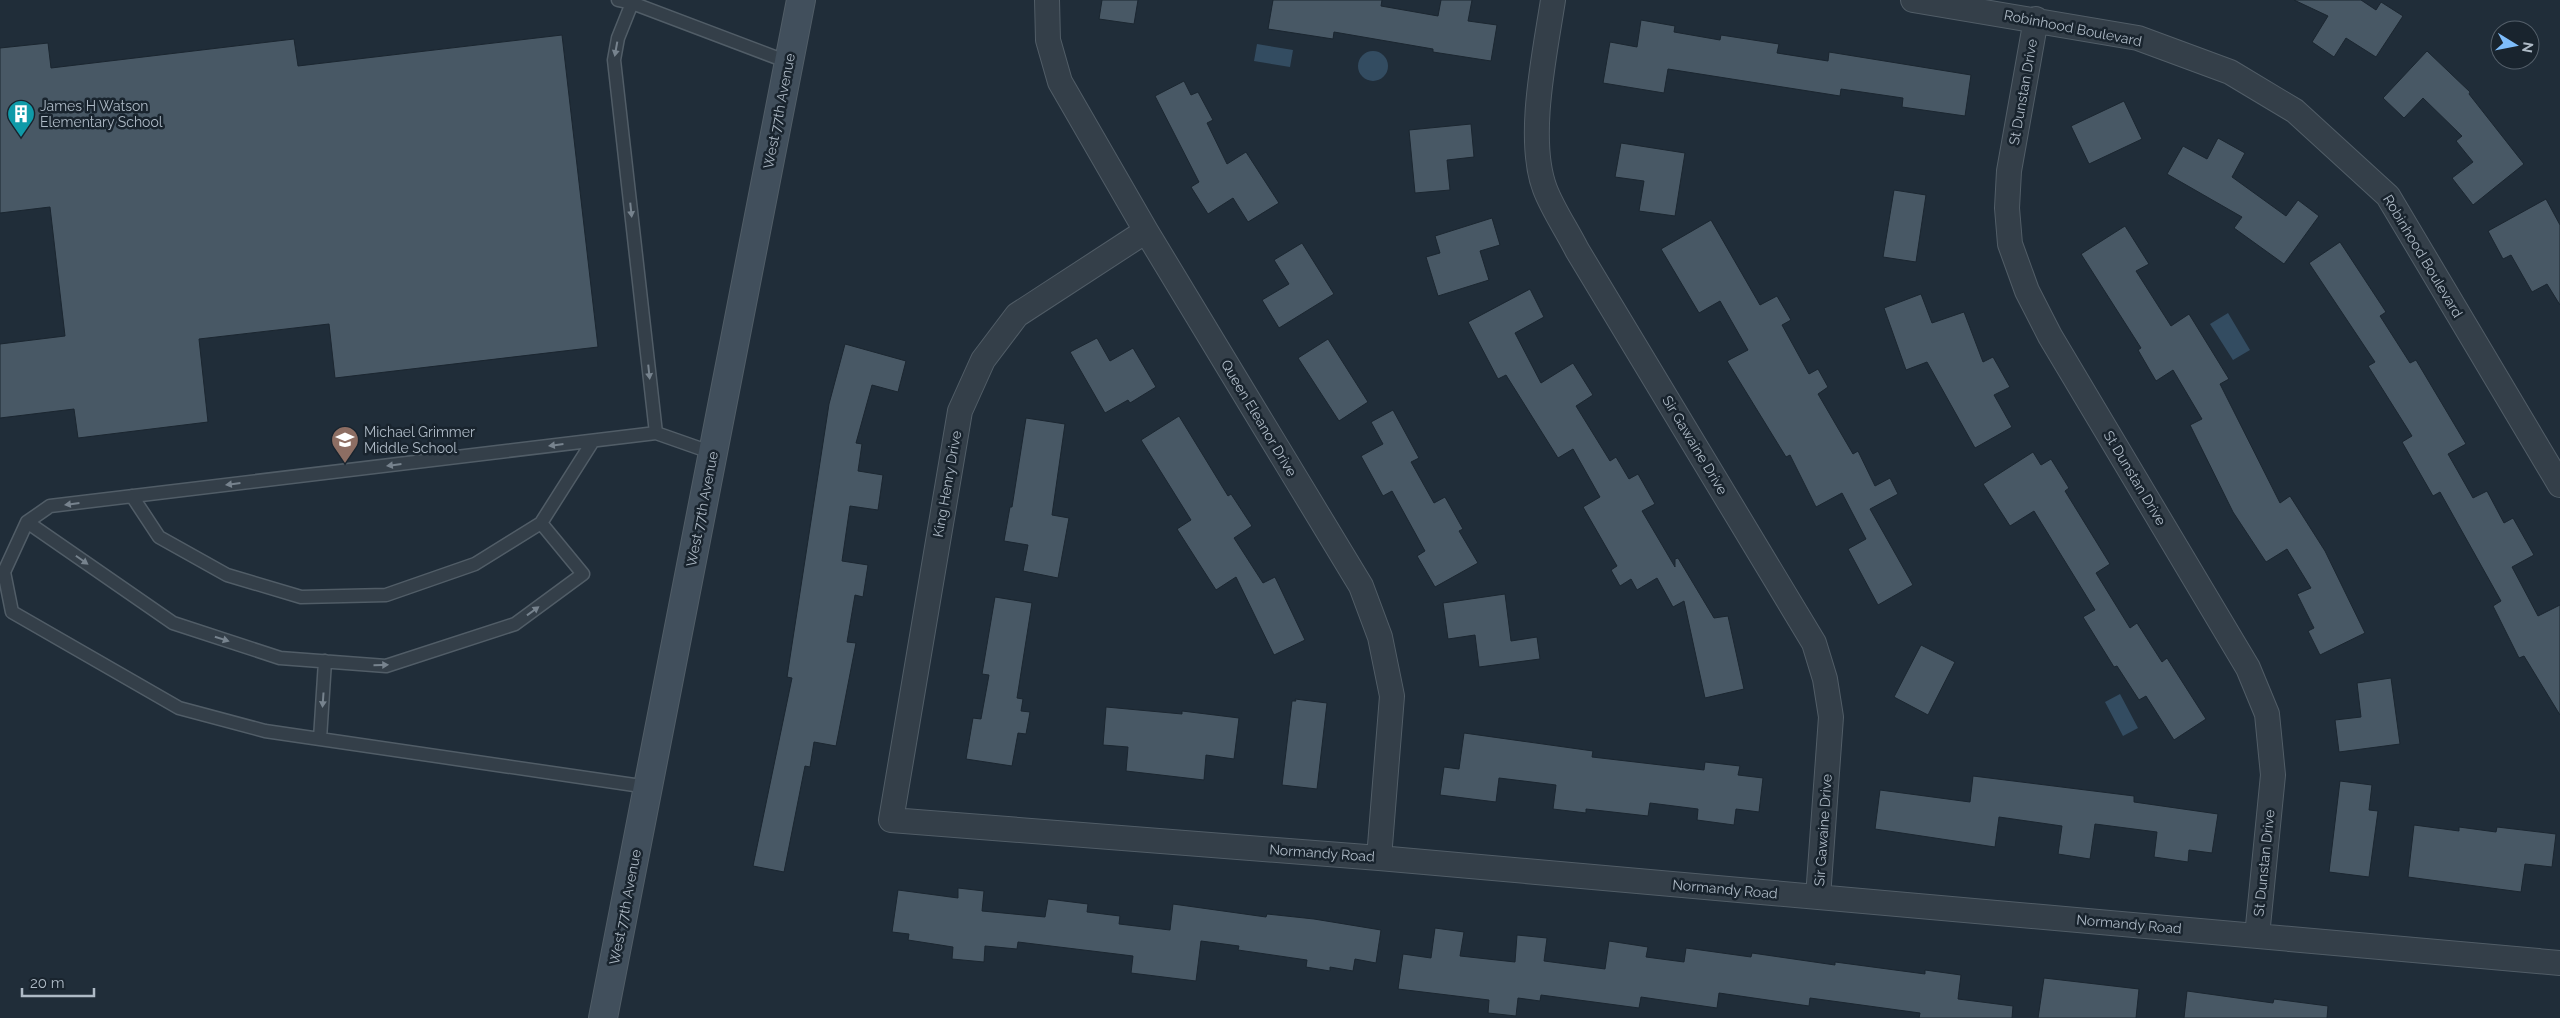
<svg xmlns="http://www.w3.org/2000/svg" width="2560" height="1018" font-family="Raleway,sans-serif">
  <rect width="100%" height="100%" fill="#202d39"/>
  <path fill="#334c61" d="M 1257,44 L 1293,50 L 1290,67 L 1254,61 Z
    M1358 66a15 15 0 1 1 30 0a15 15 0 1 1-30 0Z
    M 2228,313 L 2250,350 L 2233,360 L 2210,324 Z
    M 2120,694 L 2138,728 L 2123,736 L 2105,702 Z"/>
  <path fill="#485865" stroke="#1b2630" d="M 1102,0 L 1138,0 L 1134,24 L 1099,19 Z
    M 1273,0 L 1382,0 L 1381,6 L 1438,16 L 1441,0 L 1472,0 L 1468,21 L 1497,25 L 1491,61 L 1433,52 L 1433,49 L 1334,32 L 1333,39 L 1268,29 Z
    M 2294,0 L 2361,0 L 2376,10 L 2381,2 L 2403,16 L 2376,57 L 2346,38 L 2334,57 L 2312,42 L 2328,16 Z
    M 1641,20 L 1675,26 L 1674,32 L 1720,40 L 1721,35 L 1779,44 L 1777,53 L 1828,61 L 1829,52 L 1971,75 L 1965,116 L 1902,107 L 1903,98 L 1841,89 L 1840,96 L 1668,69 L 1664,93 L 1603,83 L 1610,42 L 1637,47 Z
    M 562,35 L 598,347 L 335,378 L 329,324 L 199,339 L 208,422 L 78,438 L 74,409 L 0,418 L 0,344 L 65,336 L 50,207 L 0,213 L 0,48 L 48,43 L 51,68 L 294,39 L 298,66 Z
    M 2427,51 L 2470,92 L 2469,94 L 2524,164 L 2473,205 L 2452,178 L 2473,162 L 2456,141 L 2462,136 L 2423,98 L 2404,118 L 2383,98 Z
    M 1184,81 L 1191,95 L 1198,92 L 1213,120 L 1207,123 L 1227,164 L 1246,152 L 1279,203 L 1248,222 L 1233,198 L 1208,214 L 1191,187 L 1199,182 L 1155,96 Z
    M 2124,101 L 2142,139 L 2089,164 L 2071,126 Z
    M 1471,124 L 1474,157 L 1447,160 L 1450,190 L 1415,193 L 1409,130 Z
    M 2218,138 L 2245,153 L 2232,177 L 2286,216 L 2298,200 L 2319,216 L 2284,264 L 2234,228 L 2242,217 L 2167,174 L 2183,146 L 2207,159 Z
    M 1621,143 L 1685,153 L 1675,216 L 1639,211 L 1644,181 L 1615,177 Z
    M 1894,190 L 1926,195 L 1916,262 L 1883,257 Z
    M 2546,199 L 2560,225 L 2560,305 L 2547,284 L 2532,292 L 2511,255 L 2503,259 L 2488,231 Z
    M 1492,218 L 1500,245 L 1480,251 L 1489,280 L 1438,296 L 1426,257 L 1440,253 L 1435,236 Z
    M 1711,220 L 1760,305 L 1777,296 L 1791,320 L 1782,325 L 1809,374 L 1818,369 L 1828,387 L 1818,394 L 1853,454 L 1858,451 L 1875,486 L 1890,478 L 1898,494 L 1870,509 L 1913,585 L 1878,605 L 1848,549 L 1866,539 L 1842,493 L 1816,507 L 1790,455 L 1786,457 L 1727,361 L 1748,350 L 1720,301 L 1699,313 L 1661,249 Z
    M 2125,226 L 2149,264 L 2136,271 L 2171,326 L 2189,314 L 2229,379 L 2220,384 L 2280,503 L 2290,496 L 2325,551 L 2365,633 L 2320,655 L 2308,631 L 2314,628 L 2297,594 L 2311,588 L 2287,549 L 2266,562 L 2233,512 L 2190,425 L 2202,419 L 2173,370 L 2156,381 L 2138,350 L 2141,348 L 2081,254 Z
    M 2340,242 L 2386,312 L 2380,316 L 2410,363 L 2416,360 L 2466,444 L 2448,454 L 2473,498 L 2487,491 L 2504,523 L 2513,518 L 2534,555 L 2512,567 L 2538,616 L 2560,605 L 2560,715 L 2524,656 L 2519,658 L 2493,606 L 2501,601 L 2440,492 L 2433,496 L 2402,442 L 2412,436 L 2368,366 L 2375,362 L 2309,263 Z
    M 1302,243 L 1334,294 L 1279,328 L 1262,300 L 1289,284 L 1274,260 Z
    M 1530,289 L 1544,317 L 1515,333 L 1541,383 L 1573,363 L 1593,395 L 1576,406 L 1610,461 L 1616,457 L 1629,479 L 1638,474 L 1655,504 L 1642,511 L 1675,567 L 1675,559 L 1678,558 L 1714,618 L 1728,616 L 1744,689 L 1705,698 L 1684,601 L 1673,607 L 1657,578 L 1637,590 L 1631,579 L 1620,586 L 1611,570 L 1617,566 L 1583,507 L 1600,497 L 1573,449 L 1558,458 L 1506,375 L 1498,379 L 1468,322 Z
    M 1921,294 L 1932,323 L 1964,312 L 1983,362 L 1993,357 L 2010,387 L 1994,395 L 2012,427 L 1975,448 L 1927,362 L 1906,370 L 1884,308 Z
    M 1097,338 L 1110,361 L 1133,348 L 1156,387 L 1130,403 L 1128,400 L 1105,413 L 1070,352 Z
    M 1328,339 L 1368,402 L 1339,421 L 1298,358 Z
    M 845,344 L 906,361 L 898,392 L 872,385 L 856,443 L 862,444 L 858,471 L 883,475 L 878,510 L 850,506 L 842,561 L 868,565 L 863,597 L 855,595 L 847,642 L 856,643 L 836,746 L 814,742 L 810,767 L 805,766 L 784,872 L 753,866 L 792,678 L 787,677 L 829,404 Z
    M 1393,410 L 1419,458 L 1411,462 L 1434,503 L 1445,497 L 1463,529 L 1459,531 L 1478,563 L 1435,587 L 1417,556 L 1425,551 L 1392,491 L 1383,496 L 1361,456 L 1383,444 L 1371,422 Z
    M 1179,416 L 1228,496 L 1231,494 L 1252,526 L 1234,538 L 1263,583 L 1275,577 L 1305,640 L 1274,655 L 1236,577 L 1216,590 L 1177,529 L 1191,520 L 1141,440 Z
    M 1026,418 L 1065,424 L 1052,515 L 1069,518 L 1058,578 L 1023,571 L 1028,545 L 1004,541 L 1010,507 L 1012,507 Z
    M 2033,452 L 2041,465 L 2051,459 L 2069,488 L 2065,491 L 2110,564 L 2096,573 L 2130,628 L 2137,623 L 2162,662 L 2167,658 L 2206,719 L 2174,740 L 2146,696 L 2139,700 L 2117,666 L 2114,667 L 2083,617 L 2095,610 L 2034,511 L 2010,526 L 1983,484 Z
    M 1505,594 L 1511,641 L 1537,637 L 1540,659 L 1479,667 L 1475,635 L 1448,639 L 1443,603 Z
    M 995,597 L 1032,603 L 1017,698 L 1023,699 L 1021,711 L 1030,712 L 1026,734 L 1018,733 L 1012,766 L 966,759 L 973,718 L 981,719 L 989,675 L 982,674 Z
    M 1921,645 L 1955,662 L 1928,715 L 1894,697 Z
    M 2391,678 L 2400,744 L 2339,752 L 2335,720 L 2361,717 L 2357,683 Z
    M 1295,699 L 1327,703 L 1317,789 L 1282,785 L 1292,701 L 1296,701 Z
    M 1106,707 L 1182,714 L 1182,711 L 1239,718 L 1234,759 L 1206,755 L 1204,780 L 1126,771 L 1128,747 L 1103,745 Z
    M 1464,733 L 1593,751 L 1592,757 L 1704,770 L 1705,762 L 1740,766 L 1738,775 L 1763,778 L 1759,812 L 1736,809 L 1734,825 L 1697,820 L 1698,809 L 1650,803 L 1648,816 L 1586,809 L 1586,813 L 1553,809 L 1556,785 L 1499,778 L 1496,802 L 1440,795 L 1444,767 L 1459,769 Z
    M 1973,776 L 2134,796 L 2134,802 L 2218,814 L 2212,853 L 2189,850 L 2188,862 L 2154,857 L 2157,832 L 2095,824 L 2090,859 L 2058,854 L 2062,826 L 1999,817 L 1995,847 L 1875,829 L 1880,790 L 1970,802 Z
    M 2340,781 L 2372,785 L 2369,810 L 2378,811 L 2369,877 L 2329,872 Z
    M 2414,825 L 2459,831 L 2459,827 L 2496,832 L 2497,827 L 2556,834 L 2552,867 L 2525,864 L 2521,892 L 2408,877 Z
    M 958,888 L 984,891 L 982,911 L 1045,917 L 1048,899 L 1088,904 L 1087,912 L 1120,916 L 1119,924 L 1170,930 L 1173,904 L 1266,917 L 1267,914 L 1314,919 L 1381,930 L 1376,963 L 1355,959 L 1353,971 L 1330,967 L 1330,971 L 1306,967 L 1307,960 L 1238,950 L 1239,946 L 1201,941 L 1196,981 L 1131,973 L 1133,956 L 1018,942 L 1017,949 L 985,946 L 984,962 L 952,959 L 953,947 L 908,940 L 909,934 L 892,932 L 898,890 L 958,898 Z
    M 1435,928 L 1464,932 L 1460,956 L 1515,962 L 1517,935 L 1547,938 L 1544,961 L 1605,969 L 1609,941 L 1648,947 L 1646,957 L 1684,962 L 1686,948 L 1751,957 L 1752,953 L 1835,965 L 1835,962 L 1925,974 L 1925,970 L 1961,975 L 1958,999 L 2013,1006 L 2012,1018 L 1919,1018 L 1920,1013 L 1810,998 L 1809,1006 L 1719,993 L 1717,1008 L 1641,997 L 1639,1008 L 1541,995 L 1540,1001 L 1518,998 L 1516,1016 L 1488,1013 L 1489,1000 L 1398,989 L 1403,954 L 1431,958 Z
    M 2044,978 L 2139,989 L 2136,1018 L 2038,1018 Z
    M 2187,991 L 2273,1003 L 2274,999 L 2328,1006 L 2327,1018 L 2184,1018 Z"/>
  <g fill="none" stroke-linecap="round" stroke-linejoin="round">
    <defs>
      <path id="lane" d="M 618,0 L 632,3 L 788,62
        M 632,3 L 618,38 L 614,60 L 656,433
        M 132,496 L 159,537 L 227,575 L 301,597 L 386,595 L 475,564 L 541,523 L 593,441
        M 27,522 L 173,623 L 280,658 L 386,666 L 515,624 L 583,574 L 541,523
        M 320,739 L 325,661
        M 648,787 L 265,731 L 179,708 L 12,612 L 4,572 L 27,522 L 50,506 L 656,433 L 713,453"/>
      <path id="street" d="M 1047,0 L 1048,40 L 1060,82 L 1146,231 L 1361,586 L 1380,637 L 1392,696 L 1379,858
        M 1553,0 C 1545,53 1526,139 1545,189 C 1553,210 1567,230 1577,250 L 1814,643 L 1825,679 L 1831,717 L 1818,897
        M 1913,0 L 2138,38 L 2230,72 L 2295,111 L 2388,196 L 2560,485
        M 2036,19 L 2009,171 L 2007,208 L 2010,244 L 2027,291 L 2050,336 L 2248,668 L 2267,714 L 2273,775 L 2257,936
        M 1146,231 L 1017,315 L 983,360 L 960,411 L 891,820 L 1379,858 L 2560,963"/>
      <path id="secondary" d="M 603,1018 L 801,0"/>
    </defs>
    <use href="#lane" stroke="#515d67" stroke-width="15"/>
    <use href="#street" stroke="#515d67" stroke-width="26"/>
    <use href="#secondary" stroke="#515d67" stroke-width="30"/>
    <use href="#lane" stroke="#343f49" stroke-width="12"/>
    <use href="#street" stroke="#343f49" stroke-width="24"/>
    <use href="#secondary" stroke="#414f5c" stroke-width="28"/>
  </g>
  <defs><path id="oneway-solid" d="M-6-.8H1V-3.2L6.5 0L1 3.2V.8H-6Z" transform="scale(1.25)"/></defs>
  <g fill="#77838e">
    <use href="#oneway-solid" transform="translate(616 49) rotate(100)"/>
    <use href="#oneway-solid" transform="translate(631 210) rotate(84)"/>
    <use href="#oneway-solid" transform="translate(649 372) rotate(84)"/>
    <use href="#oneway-solid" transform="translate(556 445) rotate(173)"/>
    <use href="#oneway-solid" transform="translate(394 465) rotate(173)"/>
    <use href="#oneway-solid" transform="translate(233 484) rotate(173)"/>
    <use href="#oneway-solid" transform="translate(72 504) rotate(173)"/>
    <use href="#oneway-solid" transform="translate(82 560) rotate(35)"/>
    <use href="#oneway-solid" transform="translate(533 611) rotate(-36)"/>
    <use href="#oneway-solid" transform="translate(222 639) rotate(18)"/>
    <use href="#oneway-solid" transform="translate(381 665) rotate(-1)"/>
    <use href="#oneway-solid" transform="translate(323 700) rotate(94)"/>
  </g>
  <defs>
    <symbol id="building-pin" viewBox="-11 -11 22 30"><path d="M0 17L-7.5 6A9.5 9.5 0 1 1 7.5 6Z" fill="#0f9aa8" stroke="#19242e"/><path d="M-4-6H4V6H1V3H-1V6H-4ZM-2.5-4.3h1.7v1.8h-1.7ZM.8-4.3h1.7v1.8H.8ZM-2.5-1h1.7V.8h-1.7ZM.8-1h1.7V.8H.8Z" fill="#fff"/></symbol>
    <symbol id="school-pin" viewBox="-11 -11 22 30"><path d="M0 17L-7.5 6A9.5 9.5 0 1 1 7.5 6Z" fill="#8d6e63" stroke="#19242e"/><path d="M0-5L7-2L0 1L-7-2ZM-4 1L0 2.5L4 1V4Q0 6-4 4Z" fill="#fff"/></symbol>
  </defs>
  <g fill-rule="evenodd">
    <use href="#building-pin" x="5" y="98" width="32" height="43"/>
    <use href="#school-pin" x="329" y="424" width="32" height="43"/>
  </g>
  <g text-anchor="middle" stroke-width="5" stroke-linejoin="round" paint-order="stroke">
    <g font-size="14" fill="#aebac6" stroke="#19242e">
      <text transform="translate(2073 28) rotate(11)" y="5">Robinhood Boulevard</text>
      <text transform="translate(2023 92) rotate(-80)" y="5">St Dunstan Drive</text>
      <text transform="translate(779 111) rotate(-79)" y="5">West 77th Avenue</text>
      <text transform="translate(2423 256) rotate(59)" y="5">Robinhood Boulevard</text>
      <text transform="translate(1259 418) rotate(59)" y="5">Queen Eleanor Drive</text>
      <text transform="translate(1695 445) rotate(59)" y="5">Sir Gawaine Drive</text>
      <text transform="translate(2135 478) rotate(59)" y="5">St Dunstan Drive</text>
      <text transform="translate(947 484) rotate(-80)" y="5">King Henry Drive</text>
      <text transform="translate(702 509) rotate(-79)" y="5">West 77th Avenue</text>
      <text transform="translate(1823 830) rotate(-86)" y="5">Sir Gawaine Drive</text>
      <text transform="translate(1322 853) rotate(4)" y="5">Normandy Road</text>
      <text transform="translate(2264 863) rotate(-84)" y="5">St Dunstan Drive</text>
      <text transform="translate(1725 889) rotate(5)" y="5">Normandy Road</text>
      <text transform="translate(625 907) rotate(-79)" y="5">West 77th Avenue</text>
      <text transform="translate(2129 924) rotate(5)" y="5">Normandy Road</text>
    </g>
    <g font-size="14" fill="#aebac6" stroke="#19242e" text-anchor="start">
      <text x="40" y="111">James H Watson<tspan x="40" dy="16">Elementary School</tspan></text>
      <text x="364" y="437">Michael Grimmer<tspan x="364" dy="16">Middle School</tspan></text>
    </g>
  </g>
  <g transform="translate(2515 45) rotate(100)"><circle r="24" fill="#19242e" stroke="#55606b"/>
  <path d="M0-4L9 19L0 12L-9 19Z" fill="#7ebdfb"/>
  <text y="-8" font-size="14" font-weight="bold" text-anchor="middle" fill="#aebac6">N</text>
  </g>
  <path d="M22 988v8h72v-8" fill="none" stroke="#aebac6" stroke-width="2.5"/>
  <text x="30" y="988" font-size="15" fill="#aebac6" stroke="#19242e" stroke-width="4" paint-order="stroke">20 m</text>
</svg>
